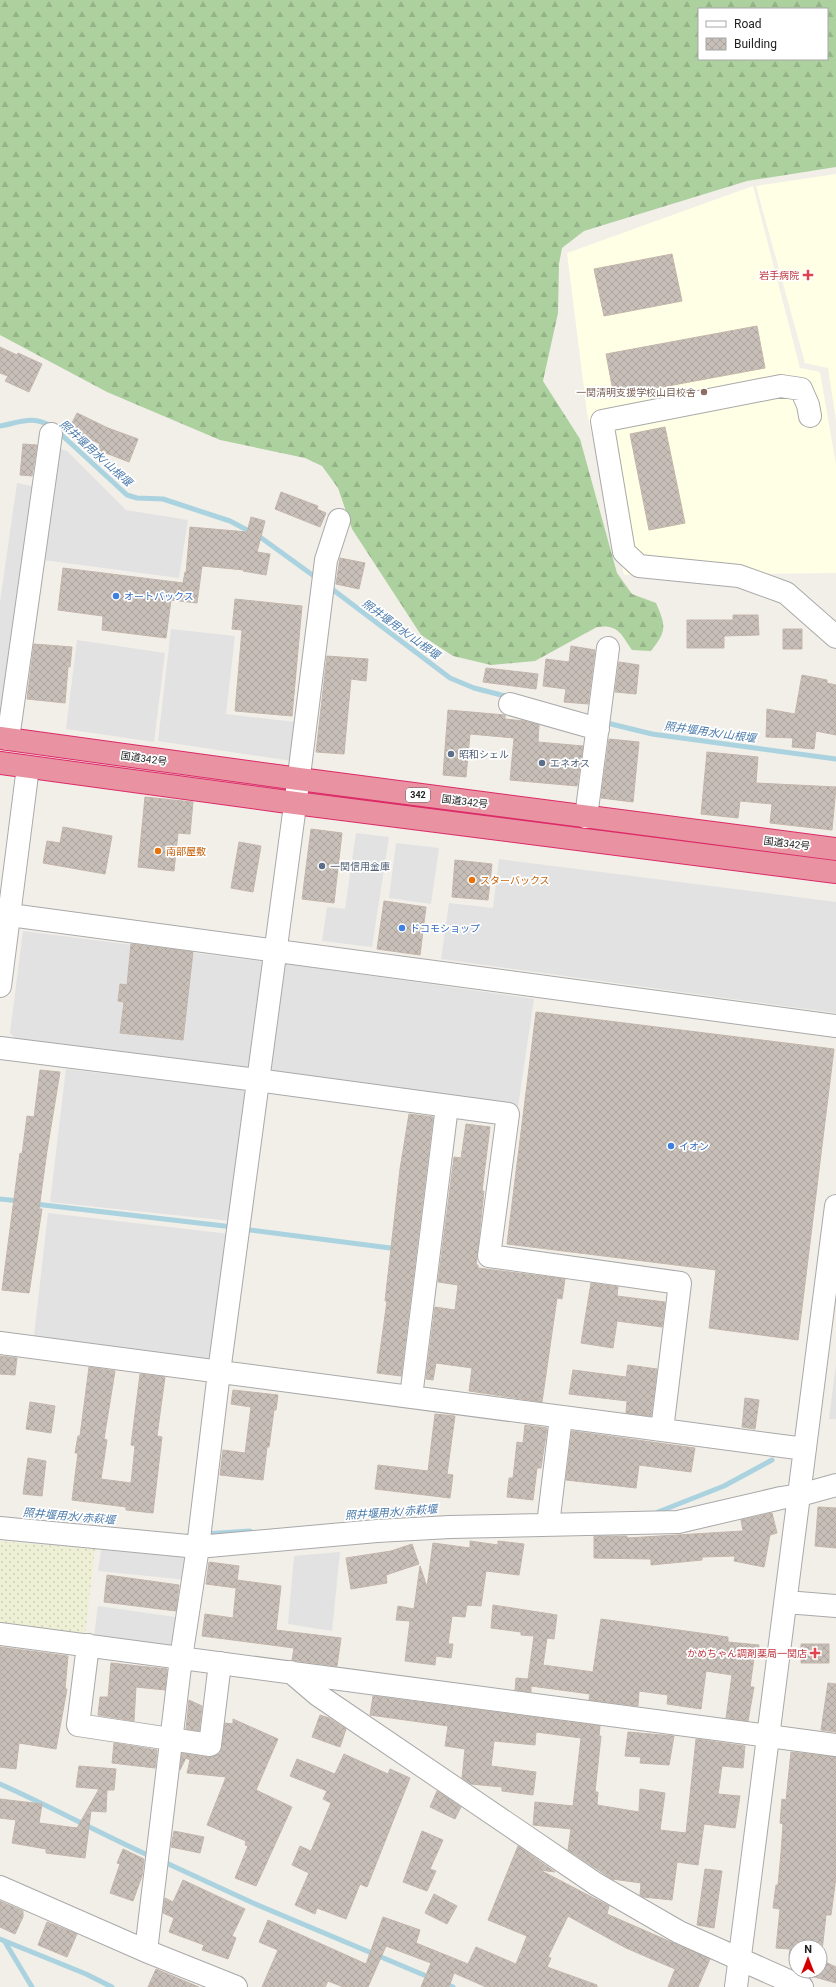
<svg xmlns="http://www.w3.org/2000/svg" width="836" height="1987" font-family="Roboto,'Noto Sans JP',sans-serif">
  <defs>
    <pattern id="farmland-dots" width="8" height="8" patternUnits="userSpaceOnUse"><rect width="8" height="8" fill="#eef0d5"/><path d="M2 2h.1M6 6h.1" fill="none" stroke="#ccceb7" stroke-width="1.8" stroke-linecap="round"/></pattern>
    <pattern id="forest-firs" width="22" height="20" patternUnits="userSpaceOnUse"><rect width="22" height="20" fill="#add19e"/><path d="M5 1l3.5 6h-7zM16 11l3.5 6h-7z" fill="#95b388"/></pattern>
    <pattern id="building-cross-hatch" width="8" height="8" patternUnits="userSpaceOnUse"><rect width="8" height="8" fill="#c7bfb8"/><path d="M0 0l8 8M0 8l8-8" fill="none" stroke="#aba49e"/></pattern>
  </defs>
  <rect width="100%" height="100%" fill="#f2efe9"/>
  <path fill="#ffffe5" d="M 836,174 L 836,420 L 828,368 L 805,363 L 756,186 Z
    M 753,186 L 800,368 L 820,372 L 836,465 L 836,573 L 624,575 L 587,413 L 567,253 Z"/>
  <path fill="url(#farmland-dots)" d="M 0,1541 L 95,1549 L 85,1635 L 0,1624 Z"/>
  <path fill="url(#forest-firs)" fill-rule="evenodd" d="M 0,0 L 836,0 L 836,167 L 747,181 L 584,231 L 562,248 L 559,264 L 558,313 L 543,381 L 580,439 L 617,573 L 632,594 L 656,603 C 666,626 667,631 651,651 L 632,650 C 621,634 618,624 597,627 L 535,661 L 491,665 L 453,656 L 421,635 L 352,529 L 338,488 L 322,466 L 305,458 L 220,440 L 107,392 L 0,335 ZM 699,9 L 827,9 L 827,59 L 699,59 Z"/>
  <path fill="#e2e2e2" d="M 58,448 L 67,451 L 126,510 L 188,520 L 179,578 L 43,560 Z
    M 17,483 L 36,487 L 0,722 L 0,602 Z
    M 171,629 L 235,636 L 226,714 L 295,722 L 292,761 L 158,741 Z
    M 77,640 L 165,653 L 154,742 L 66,729 Z
    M 356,833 L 389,837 L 372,947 L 322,941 L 327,907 L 345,909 Z
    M 396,843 L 439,848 L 431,904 L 389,898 Z
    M 499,859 L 836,902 L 836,1013 L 441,959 L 449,903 L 493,908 Z
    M 23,931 L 265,962 L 252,1065 L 246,1072 L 19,1042 L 10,1033 Z
    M 281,963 L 534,999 L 518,1107 L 276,1077 L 268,1067 Z
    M 66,1069 L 243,1090 L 247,1096 L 231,1221 L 50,1202 Z
    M 48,1213 L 230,1234 L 213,1354 L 206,1359 L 34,1336 Z
    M 836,1364 L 836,1419 L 829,1419 Z
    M 101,1550 L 190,1556 L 188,1580 L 98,1571 Z
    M 340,1552 L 332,1631 L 288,1624 L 294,1556 Z
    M 98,1606 L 182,1618 L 178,1647 L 94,1636 Z"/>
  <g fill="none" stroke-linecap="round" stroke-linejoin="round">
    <path stroke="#aad3df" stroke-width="5" d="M 0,426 C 22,422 32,415 53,427 L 127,495 L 137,498 L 163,499 L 230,521 L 260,537 L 318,579
      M 328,586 L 450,678 L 474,688 L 509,697
      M 603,722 L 652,734 L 836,759
      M 0,1199 L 19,1201
      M 35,1204 L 233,1227
      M 243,1229 L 398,1249
      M 658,1512 L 724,1486 L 772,1460
      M 204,1534 L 250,1531
      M 0,1784 C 52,1807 101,1834 152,1857
      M 162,1861 L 253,1903 L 431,1978
      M 0,1939 L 86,1974 L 112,1987
      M 5,1942 L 32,1987
      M 444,1983 L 453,1987"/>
  </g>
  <path fill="url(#building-cross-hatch)" stroke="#c4b6ab" d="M 672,254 L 682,301 L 604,316 L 594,269 Z
    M 757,326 L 765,368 L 614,396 L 606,354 Z
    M 0,347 L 17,355 L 18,353 L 42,364 L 29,392 L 5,381 L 8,376 L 0,373 Z
    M 77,413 L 108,428 L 138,439 L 129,462 L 98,450 L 100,444 L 69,429 Z
    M 665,427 L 685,523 L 649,530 L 630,434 Z
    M 23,444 L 37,445 L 32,476 L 20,475 Z
    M 281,492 L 318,506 L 317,509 L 326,513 L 320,527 L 275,509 Z
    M 251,517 L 265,521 L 257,552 L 270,554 L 266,575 L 243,571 L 244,570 L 202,566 L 197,603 L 171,600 L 166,638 L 102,630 L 103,616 L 58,610 L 63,568 L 183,583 L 185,572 L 186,573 L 190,527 L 247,532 Z
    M 340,558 L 365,563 L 359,589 L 336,584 Z
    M 235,599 L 302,606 L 292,716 L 235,711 L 242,630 L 232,629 Z
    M 733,615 L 758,615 L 759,635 L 724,636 L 724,648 L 687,648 L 687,620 L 733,620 Z
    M 783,629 L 802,629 L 802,649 L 783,649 Z
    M 34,644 L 72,647 L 70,667 L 68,667 L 65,703 L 27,699 Z
    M 571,646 L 595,650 L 588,704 L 564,702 L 566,689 L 543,686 L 546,659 L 569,662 Z
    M 327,656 L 368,659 L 366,681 L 351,679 L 344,754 L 316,752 Z
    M 619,662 L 639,665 L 636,694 L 615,692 Z
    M 486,668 L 538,674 L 536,689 L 483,682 Z
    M 802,675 L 827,680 L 827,683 L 836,685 L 836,735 L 816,731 L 814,749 L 792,747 L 793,738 L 766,737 L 767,709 L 795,714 Z
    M 448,710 L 505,715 L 505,719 L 524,721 L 539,725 L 538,742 L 583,746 L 577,786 L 510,780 L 514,738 L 470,734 L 466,777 L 443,775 Z
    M 609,739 L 639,742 L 633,802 L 601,798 Z
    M 707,752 L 758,757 L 756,783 L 836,787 L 832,830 L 770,823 L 772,804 L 740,801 L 738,818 L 701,814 Z
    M 145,797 L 193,802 L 190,834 L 178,833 L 174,871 L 138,867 Z
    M 63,827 L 112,836 L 105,874 L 43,863 L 47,841 L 60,843 Z
    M 311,829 L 342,833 L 334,903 L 302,899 Z
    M 239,842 L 261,846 L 253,892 L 231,888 Z
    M 455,860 L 492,864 L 488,900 L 452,897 Z
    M 384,901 L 426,907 L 420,955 L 377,949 Z
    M 131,944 L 193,952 L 183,1040 L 120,1033 L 124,1002 L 118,1001 L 120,984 L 127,985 Z
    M 536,1012 L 834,1049 L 798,1340 L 709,1328 L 716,1270 L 507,1244 Z
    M 40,1070 L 60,1072 L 47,1151 L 39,1209 L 42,1209 L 29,1293 L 2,1290 L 20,1153 L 22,1154 L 27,1116 L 34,1117 Z
    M 409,1114 L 433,1117 L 401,1376 L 377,1373 L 387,1301 L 385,1301 L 400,1169 Z
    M 466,1124 L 490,1127 L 482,1191 L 484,1191 L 476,1265 L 478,1265 L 478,1268 L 565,1279 L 562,1299 L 557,1298 L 542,1402 L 469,1391 L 472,1368 L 436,1363 L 433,1380 L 426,1379 L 435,1307 L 455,1310 L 458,1285 L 438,1282 L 454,1157 L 461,1158 Z
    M 591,1283 L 618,1287 L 617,1296 L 665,1302 L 662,1327 L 617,1321 L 613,1348 L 581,1343 Z
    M 0,1356 L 17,1358 L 15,1375 L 0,1374 Z
    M 628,1365 L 657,1369 L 651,1416 L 626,1413 L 627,1401 L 569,1394 L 573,1370 L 626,1377 Z
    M 89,1367 L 115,1371 L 104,1439 L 107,1440 L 101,1479 L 131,1483 L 135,1446 L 131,1445 L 140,1374 L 165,1377 L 157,1436 L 162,1437 L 153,1513 L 126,1510 L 126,1507 L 72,1500 L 78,1453 L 75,1453 L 78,1436 L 80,1436 Z
    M 233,1390 L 278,1395 L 276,1410 L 274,1410 L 269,1447 L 267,1447 L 263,1480 L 220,1475 L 223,1450 L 245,1453 L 251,1407 L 231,1404 Z
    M 745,1398 L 759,1400 L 755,1429 L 742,1427 Z
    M 30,1402 L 55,1406 L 51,1433 L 26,1429 Z
    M 435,1414 L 455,1416 L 447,1474 L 453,1475 L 450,1498 L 375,1489 L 378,1465 L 428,1471 Z
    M 525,1425 L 547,1428 L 541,1468 L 537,1468 L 533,1500 L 507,1497 L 509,1478 L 513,1478 L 517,1442 L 523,1443 Z
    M 572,1431 L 695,1448 L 691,1472 L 639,1465 L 636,1488 L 566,1480 Z
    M 28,1458 L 46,1461 L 42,1496 L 23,1494 Z
    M 818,1507 L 836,1508 L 836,1548 L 815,1546 Z
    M 772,1513 L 777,1533 L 770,1535 L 764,1567 L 734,1561 L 735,1556 L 702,1557 L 702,1560 L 651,1565 L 651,1559 L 594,1558 L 594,1536 L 627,1536 L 627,1538 L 743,1531 L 741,1520 Z
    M 470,1541 L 498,1545 L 498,1541 L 524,1544 L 519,1575 L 486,1571 L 481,1606 L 467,1605 L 465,1617 L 452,1616 L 448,1644 L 453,1644 L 451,1658 L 436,1656 L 435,1665 L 405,1661 L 410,1621 L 396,1620 L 398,1606 L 414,1609 L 420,1566 L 427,1587 L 433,1543 L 470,1548 Z
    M 412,1544 L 419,1564 L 386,1575 L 387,1583 L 351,1589 L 346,1558 L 391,1551 Z
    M 209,1562 L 239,1566 L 236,1588 L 206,1584 Z
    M 107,1575 L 179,1585 L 176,1611 L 104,1602 Z
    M 237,1580 L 281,1586 L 276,1630 L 341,1638 L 337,1666 L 292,1660 L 294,1648 L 202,1636 L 205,1614 L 233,1618 Z
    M 493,1605 L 557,1615 L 554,1639 L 547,1638 L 543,1665 L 593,1672 L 601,1619 L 728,1637 L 728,1642 L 759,1645 L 758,1658 L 754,1658 L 750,1687 L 754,1687 L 748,1721 L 726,1718 L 732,1675 L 706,1671 L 701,1709 L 667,1704 L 668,1695 L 639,1691 L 638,1706 L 589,1700 L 590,1694 L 531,1686 L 531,1692 L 515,1690 L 516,1678 L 528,1679 L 534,1636 L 521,1635 L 521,1632 L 491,1628 Z
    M 801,1644 L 829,1644 L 829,1663 L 801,1663 Z
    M 0,1647 L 68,1656 L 65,1689 L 67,1689 L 56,1749 L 19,1743 L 16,1769 L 0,1767 Z
    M 111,1663 L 167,1669 L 165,1690 L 136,1687 L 134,1721 L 98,1715 L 100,1697 L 108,1697 Z
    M 828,1683 L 836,1684 L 836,1732 L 821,1730 Z
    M 373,1696 L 600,1726 L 599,1736 L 601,1736 L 595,1792 L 598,1792 L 597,1805 L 639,1812 L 640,1789 L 665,1793 L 660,1830 L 686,1833 L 696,1739 L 745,1746 L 743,1768 L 722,1766 L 718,1794 L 740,1796 L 735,1828 L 704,1824 L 698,1865 L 677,1862 L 672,1900 L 643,1897 L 640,1895 L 641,1883 L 612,1879 L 568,1850 L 571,1829 L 533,1825 L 535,1802 L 573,1806 L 581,1738 L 536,1732 L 535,1745 L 494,1741 L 491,1766 L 536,1772 L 533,1795 L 502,1791 L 502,1787 L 471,1784 L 462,1778 L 465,1749 L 445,1746 L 448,1726 L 370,1715 Z
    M 189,1700 L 202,1706 L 199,1731 L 186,1729 Z
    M 320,1715 L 329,1718 L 346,1729 L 340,1747 L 312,1737 Z
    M 233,1719 L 278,1739 L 256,1790 L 292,1807 L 256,1886 L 235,1878 L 248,1846 L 245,1845 L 246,1841 L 207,1825 L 226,1777 L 187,1773 L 190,1760 L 186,1758 L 180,1770 L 182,1753 L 209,1757 L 215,1756 L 220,1753 L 222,1747 L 225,1723 L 233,1724 Z
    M 628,1732 L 674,1736 L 669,1765 L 640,1763 L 641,1757 L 625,1756 Z
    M 114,1743 L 157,1750 L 155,1768 L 112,1763 Z
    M 791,1752 L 836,1757 L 836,1877 L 831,1915 L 826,1915 L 821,1960 L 836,1967 L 836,1983 L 804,1974 L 805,1971 L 820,1971 L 820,1947 L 796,1947 L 796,1957 L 789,1956 L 790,1949 L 776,1948 L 780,1909 L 773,1908 L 776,1885 L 778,1885 L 781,1853 L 783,1824 L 780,1823 L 782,1799 L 786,1800 Z
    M 344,1754 L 388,1774 L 390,1769 L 410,1778 L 367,1887 L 360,1884 L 346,1919 L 317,1908 L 315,1914 L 295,1905 L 309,1873 L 292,1865 L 300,1846 L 311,1851 L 331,1803 L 323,1799 L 327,1791 L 290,1776 L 297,1759 L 335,1774 Z
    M 79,1766 L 116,1769 L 114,1790 L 107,1790 L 106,1812 L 91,1811 L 85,1858 L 46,1853 L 46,1849 L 12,1843 L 16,1820 L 0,1818 L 0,1799 L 42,1804 L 39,1823 L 77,1828 L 99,1789 L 76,1787 Z
    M 437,1791 L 461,1807 L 455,1819 L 430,1807 Z
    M 174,1831 L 204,1837 L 200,1853 L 171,1847 Z
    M 422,1831 L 443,1840 L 430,1869 L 436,1871 L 427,1891 L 403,1882 Z
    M 518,1846 L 555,1872 L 540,1870 L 609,1906 L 607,1914 L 710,1959 L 698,1987 L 668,1987 L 675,1969 L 626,1948 L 568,1916 L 548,1957 L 551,1958 L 547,1967 L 597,1985 L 597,1987 L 486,1987 L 454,1973 L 449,1987 L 421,1987 L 431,1963 L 386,1946 L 368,1987 L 343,1987 L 328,1981 L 325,1987 L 262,1987 L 278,1950 L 259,1942 L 268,1920 L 366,1964 L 383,1917 L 420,1930 L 416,1943 L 468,1964 L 476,1947 L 516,1964 L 527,1936 L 488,1920 Z
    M 123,1849 L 144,1859 L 142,1876 L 133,1901 L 110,1893 L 120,1864 L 117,1863 Z
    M 705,1869 L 722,1871 L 714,1928 L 697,1925 Z
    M 183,1880 L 245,1909 L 232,1936 L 236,1938 L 228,1959 L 202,1950 L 204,1945 L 169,1932 L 174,1918 L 163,1913 L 165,1898 L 173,1902 Z
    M 434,1894 L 457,1906 L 447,1924 L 425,1913 Z
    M 0,1901 L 23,1911 L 23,1917 L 15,1934 L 0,1927 Z
    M 47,1922 L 77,1934 L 67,1957 L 38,1945 Z
    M 156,1969 L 199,1987 L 148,1987 Z"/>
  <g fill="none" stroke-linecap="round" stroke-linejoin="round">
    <defs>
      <path id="minor" d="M 810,416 L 808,405 L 801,389 L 781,386 L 602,421 L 624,552 L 639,566 L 739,576 L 786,593 L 836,637
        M 510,704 L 598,729
        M 8,739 L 51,434
        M 586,817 L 608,648
        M 10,915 L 836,1026
        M 0,986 L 28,767
        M 0,1048 L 257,1080 L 508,1114 L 489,1256 L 680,1283 L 662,1430 L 805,1449
        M 0,1343 L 662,1430
        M 411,1397 L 447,1106
        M 548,1525 L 561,1417
        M 0,1528 L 198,1547 L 377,1531 L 450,1527 L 678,1522 L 781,1498 L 800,1495 L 836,1485
        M 786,1602 L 836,1606
        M 0,1634 L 836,1745
        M 88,1645 L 78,1725 L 210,1745 L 220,1663
        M 291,1672 L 318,1695 L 596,1884 L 679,1932 L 802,1987
        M 0,1887 L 146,1951 L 236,1987
        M 146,1951 L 181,1658 L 198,1547 L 219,1372 L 300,768 L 326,560 L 339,520
        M 736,1987 L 836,1206"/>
      <path id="highway" d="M 0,738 L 299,779 L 836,849
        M 0,763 L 295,803 L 836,872"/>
    </defs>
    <use href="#minor" stroke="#a9a9a9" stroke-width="24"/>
    <use href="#highway" stroke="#dc2a67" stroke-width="24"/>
    <use href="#minor" stroke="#fff" stroke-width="22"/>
    <use href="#highway" stroke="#e892a2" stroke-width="22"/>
  </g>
  <g fill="#e0444e" stroke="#fff" stroke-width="1.5">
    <path d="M806 269h4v4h4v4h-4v4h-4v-4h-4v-4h4z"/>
    <path d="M813 1647h4v4h4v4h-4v4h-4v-4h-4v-4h4z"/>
  </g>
  <circle fill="#8d6e63" stroke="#fff" stroke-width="1.5" cx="704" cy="392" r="4"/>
  <g fill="#3f7fe0" stroke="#fff" stroke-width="1.5">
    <circle cx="116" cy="596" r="4"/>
    <circle cx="402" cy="928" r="4"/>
    <circle cx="671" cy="1146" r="4"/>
  </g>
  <g fill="#5c6f8a" stroke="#fff" stroke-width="1.5">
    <circle cx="451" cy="754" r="4"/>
    <circle cx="542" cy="763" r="4"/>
    <circle cx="322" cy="866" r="4"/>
  </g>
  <g fill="#e8710a" stroke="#fff" stroke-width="1.5">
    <circle cx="158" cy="851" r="4"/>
    <circle cx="472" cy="880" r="4"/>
  </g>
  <g text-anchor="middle" stroke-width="3.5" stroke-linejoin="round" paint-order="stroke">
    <rect fill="#fff" stroke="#646464" stroke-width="1" x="406" y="788" width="24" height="14" rx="3"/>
    <g font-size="9" font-weight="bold" fill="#222">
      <text x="418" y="798">342</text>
    </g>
    <g font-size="10" fill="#be3a42" stroke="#fff" text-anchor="end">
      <text x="799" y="279">岩手病院</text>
      <text x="807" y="1657">かめちゃん調剤薬局一関店</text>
    </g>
    <g font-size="10" fill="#785e54" stroke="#fff" text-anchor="end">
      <text x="696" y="396">一関清明支援学校山目校舎</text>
    </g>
    <g font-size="10" fill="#366cbe" stroke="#fff" text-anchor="start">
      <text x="124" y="600">オートバックス</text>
      <text x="410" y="932">ドコモショップ</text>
      <text x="679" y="1150">イオン</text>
    </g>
    <g font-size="10" fill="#4e5e75" stroke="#fff" text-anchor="start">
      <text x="459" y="758">昭和シェル</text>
      <text x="550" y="767">エネオス</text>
      <text x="330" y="870">一関信用金庫</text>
    </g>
    <g font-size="10" fill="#222" stroke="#fff">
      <text transform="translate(144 758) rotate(8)" y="4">国道342号</text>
      <text transform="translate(465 801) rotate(7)" y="4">国道342号</text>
      <text transform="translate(787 843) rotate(7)" y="4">国道342号</text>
    </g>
    <g font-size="10" fill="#c56008" stroke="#fff" text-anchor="start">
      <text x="166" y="855">南部屋敷</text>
      <text x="480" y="884">スターバックス</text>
    </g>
    <g font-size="11" font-style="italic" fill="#4a7aab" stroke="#fff">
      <text transform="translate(96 453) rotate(42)" y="4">照井堰用水/山根堰</text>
      <text transform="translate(401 629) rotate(36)" y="4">照井堰用水/山根堰</text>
      <text transform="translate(710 732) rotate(8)" y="4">照井堰用水/山根堰</text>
      <text transform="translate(391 1512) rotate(-4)" y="4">照井堰用水/赤萩堰</text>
      <text transform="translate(69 1516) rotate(5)" y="4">照井堰用水/赤萩堰</text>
    </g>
  </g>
  <rect x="698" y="8" width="130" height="52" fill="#ffffff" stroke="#a7a7a7"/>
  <rect x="706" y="21" width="20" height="6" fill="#ffffff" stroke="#a7a7a7"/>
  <text x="734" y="28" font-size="12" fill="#222222">Road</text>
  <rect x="706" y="38" width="20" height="12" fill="url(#building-cross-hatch)" stroke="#a7a7a7"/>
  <text x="734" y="48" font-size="12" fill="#222222">Building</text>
  <g transform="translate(808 1959)"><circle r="19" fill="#ffffff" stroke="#a7a7a7"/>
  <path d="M0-3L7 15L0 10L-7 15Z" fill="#d40000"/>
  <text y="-6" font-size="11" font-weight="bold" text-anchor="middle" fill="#222222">N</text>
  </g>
</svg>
